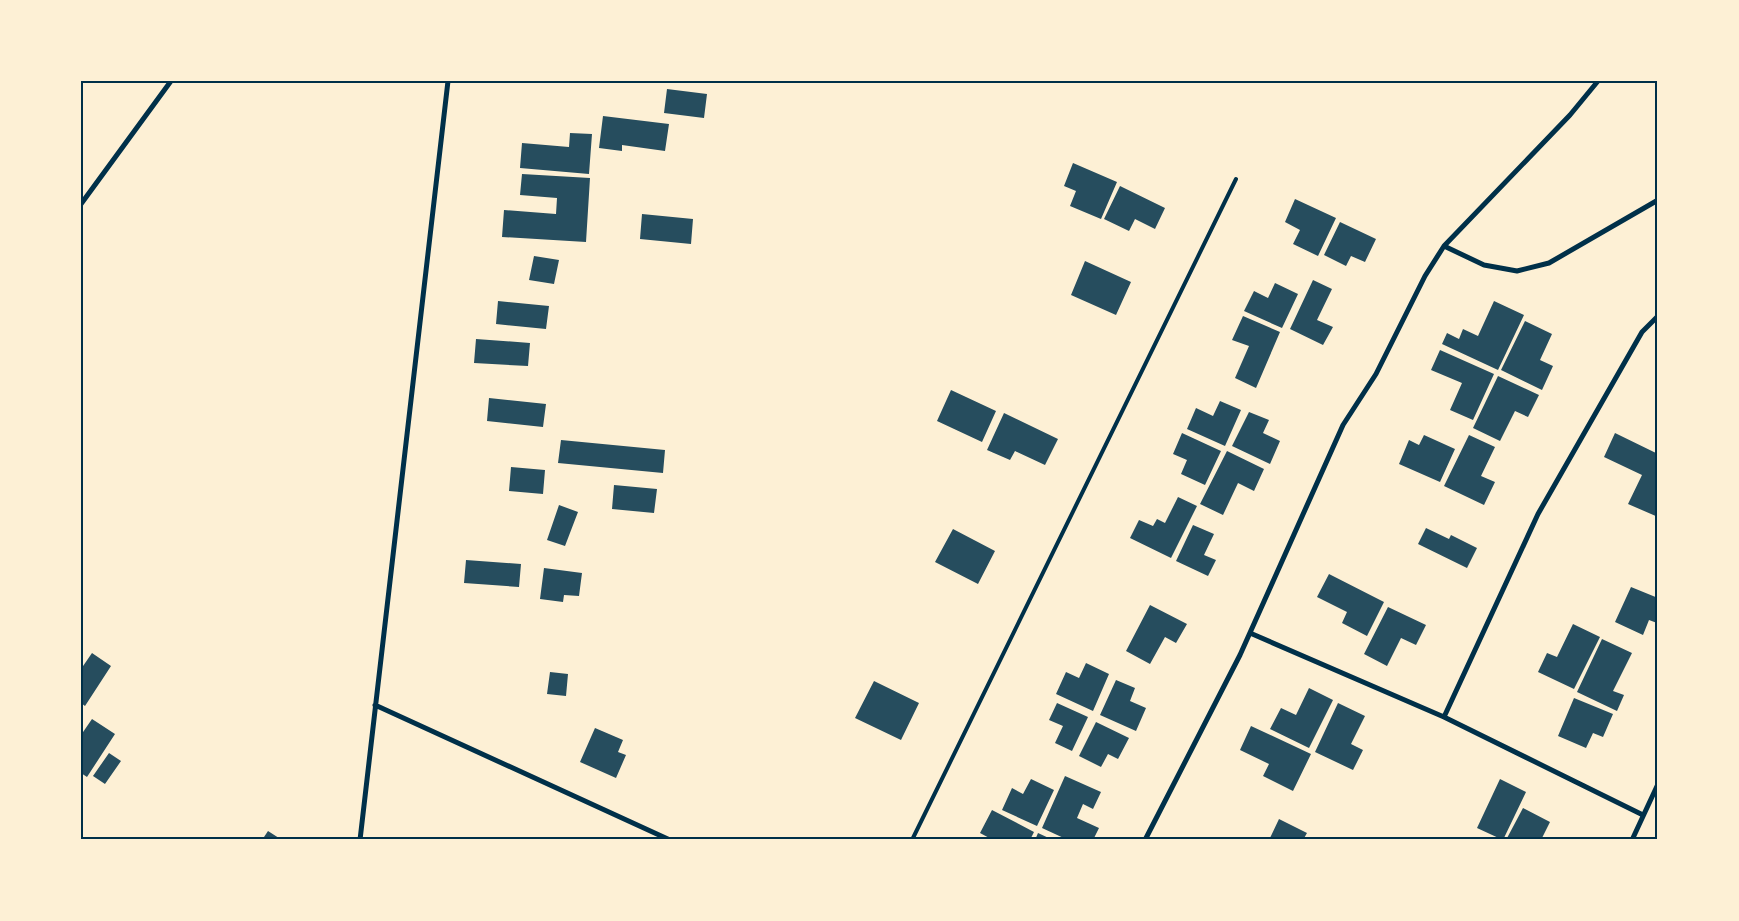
<svg xmlns="http://www.w3.org/2000/svg" width="1739" height="921" font-family="Lato,sans-serif">
  <rect width="100%" height="100%" fill="#fdf0d5"/>
  <path fill="#264d5e" d="M 667,89 L 707,94 L 704,118 L 664,113 Z
    M 603,116 L 669,124 L 665,151 L 622,145 L 622,151 L 599,148 Z
    M 570,133 L 592,134 L 589,174 L 520,168 L 522,143 L 569,147 Z
    M 1073,163 L 1117,182 L 1101,219 L 1070,206 L 1076,191 L 1064,186 Z
    M 522,174 L 590,178 L 586,242 L 502,237 L 504,210 L 556,214 L 557,198 L 520,195 Z
    M 1120,186 L 1165,208 L 1155,229 L 1135,219 L 1129,231 L 1104,219 Z
    M 1295,199 L 1336,218 L 1318,256 L 1293,244 L 1300,230 L 1285,222 Z
    M 642,214 L 693,219 L 691,244 L 640,239 Z
    M 1340,222 L 1376,239 L 1365,262 L 1351,256 L 1346,266 L 1324,255 Z
    M 534,256 L 559,260 L 554,284 L 529,280 Z
    M 1085,261 L 1131,282 L 1116,315 L 1071,295 Z
    M 1313,280 L 1332,289 L 1317,320 L 1333,327 L 1323,345 L 1290,329 Z
    M 1275,283 L 1298,294 L 1282,328 L 1244,311 L 1254,291 L 1268,298 Z
    M 498,301 L 549,306 L 546,329 L 496,324 Z
    M 1494,301 L 1524,315 L 1498,370 L 1442,344 L 1447,333 L 1459,339 L 1463,329 L 1478,336 Z
    M 1243,316 L 1280,332 L 1256,388 L 1235,378 L 1249,346 L 1232,340 Z
    M 1525,321 L 1552,334 L 1540,360 L 1553,366 L 1542,390 L 1501,370 Z
    M 476,339 L 530,343 L 528,366 L 474,363 Z
    M 1440,350 L 1494,374 L 1473,420 L 1450,410 L 1462,383 L 1431,370 Z
    M 1498,376 L 1539,395 L 1528,417 L 1515,411 L 1500,441 L 1473,428 Z
    M 951,390 L 996,411 L 982,442 L 937,421 Z
    M 489,398 L 546,404 L 543,427 L 487,421 Z
    M 1220,401 L 1241,410 L 1225,446 L 1187,429 L 1196,408 L 1213,416 Z
    M 1249,412 L 1269,420 L 1263,433 L 1280,441 L 1270,464 L 1232,446 Z
    M 1004,413 L 1058,439 L 1045,465 L 1015,451 L 1010,460 L 987,450 Z
    M 1182,433 L 1221,451 L 1205,485 L 1181,474 L 1187,460 L 1173,454 Z
    M 1615,433 L 1658,454 L 1658,517 L 1628,504 L 1642,475 L 1604,457 Z
    M 1424,435 L 1455,449 L 1440,482 L 1399,464 L 1409,440 L 1419,445 Z
    M 1469,435 L 1495,447 L 1481,476 L 1495,482 L 1484,505 L 1444,486 Z
    M 561,440 L 665,450 L 663,473 L 558,463 Z
    M 1227,451 L 1264,469 L 1254,491 L 1238,483 L 1223,515 L 1200,504 Z
    M 511,467 L 545,470 L 543,494 L 509,491 Z
    M 614,485 L 657,489 L 654,513 L 612,509 Z
    M 1178,497 L 1197,506 L 1171,558 L 1130,538 L 1139,520 L 1153,526 L 1157,519 L 1165,523 Z
    M 559,505 L 578,512 L 565,546 L 547,540 Z
    M 1193,525 L 1214,534 L 1204,555 L 1216,560 L 1208,576 L 1176,561 Z
    M 1426,528 L 1449,539 L 1451,535 L 1477,548 L 1467,568 L 1418,544 Z
    M 953,529 L 995,551 L 978,584 L 935,562 Z
    M 466,560 L 521,564 L 519,587 L 464,583 Z
    M 544,568 L 582,573 L 579,596 L 564,595 L 563,602 L 540,599 Z
    M 1329,574 L 1384,602 L 1367,636 L 1342,623 L 1347,612 L 1317,597 Z
    M 1631,587 L 1658,598 L 1658,621 L 1657,623 L 1649,620 L 1643,635 L 1615,622 Z
    M 1150,605 L 1187,624 L 1176,643 L 1165,637 L 1150,664 L 1126,651 Z
    M 1388,607 L 1426,625 L 1416,645 L 1401,638 L 1387,666 L 1364,654 Z
    M 1573,624 L 1600,637 L 1574,689 L 1538,672 L 1547,653 L 1557,657 Z
    M 1602,639 L 1632,653 L 1613,691 L 1624,695 L 1617,711 L 1577,692 Z
    M 92,653 L 111,666 L 85,706 L 81,703 L 81,669 Z
    M 1086,663 L 1109,674 L 1093,711 L 1056,694 L 1066,672 L 1079,678 Z
    M 550,672 L 568,674 L 566,696 L 547,694 Z
    M 1116,680 L 1135,688 L 1130,701 L 1146,708 L 1136,731 L 1100,715 Z
    M 874,681 L 919,703 L 901,740 L 855,718 Z
    M 1309,688 L 1333,700 L 1309,748 L 1270,729 L 1281,708 L 1296,715 Z
    M 1574,698 L 1613,714 L 1603,737 L 1593,733 L 1586,748 L 1558,736 Z
    M 1057,703 L 1088,717 L 1072,751 L 1055,743 L 1063,726 L 1049,720 Z
    M 1338,703 L 1365,716 L 1351,744 L 1363,750 L 1353,770 L 1315,752 Z
    M 92,719 L 115,734 L 87,777 L 81,773 L 81,735 Z
    M 1096,722 L 1129,738 L 1118,759 L 1108,754 L 1101,767 L 1079,756 Z
    M 1251,726 L 1311,754 L 1293,791 L 1263,776 L 1269,764 L 1240,750 Z
    M 595,728 L 623,740 L 618,752 L 626,755 L 616,778 L 580,762 Z
    M 109,753 L 121,761 L 105,784 L 93,776 Z
    M 1065,776 L 1101,792 L 1093,809 L 1083,804 L 1077,818 L 1099,828 L 1093,840 L 1068,840 L 1042,828 Z
    M 1031,779 L 1054,790 L 1037,826 L 1002,810 L 1012,788 L 1023,794 Z
    M 1500,779 L 1526,792 L 1503,840 L 1477,828 Z
    M 1523,808 L 1550,822 L 1541,840 L 1506,840 Z
    M 992,810 L 1034,832 L 1030,840 L 993,840 L 980,833 Z
    M 1279,819 L 1307,833 L 1303,840 L 1269,840 Z
    M 268,831 L 282,840 L 262,840 Z
    M 1038,833 L 1053,840 L 1035,840 Z"/>
  <g fill="none" stroke-linecap="round" stroke-linejoin="round">
    <path stroke="#003049" stroke-width="4" d="M 912,840 L 1236,179"/>
    <path stroke="#003049" stroke-width="5" d="M 81,204 L 171,81
      M 1444,246 L 1570,115 L 1598,81
      M 1250,633 L 1444,717 L 1643,815
      M 375,705 L 670,840
      M 1444,717 L 1538,514 L 1642,332 L 1658,316
      M 360,840 L 448,81
      M 1145,840 L 1240,655 L 1343,425 L 1376,374 L 1425,276 L 1444,246 L 1484,265 L 1517,271 L 1549,263 L 1658,200
      M 1632,840 L 1658,784"/>
  </g>
  <rect width="1739" height="921" fill="none" stroke="#fdf0d5" stroke-width="165"/>
  <rect x="82" y="82" width="1574" height="756" fill="none" stroke="#003049" stroke-width="2"/>
</svg>
